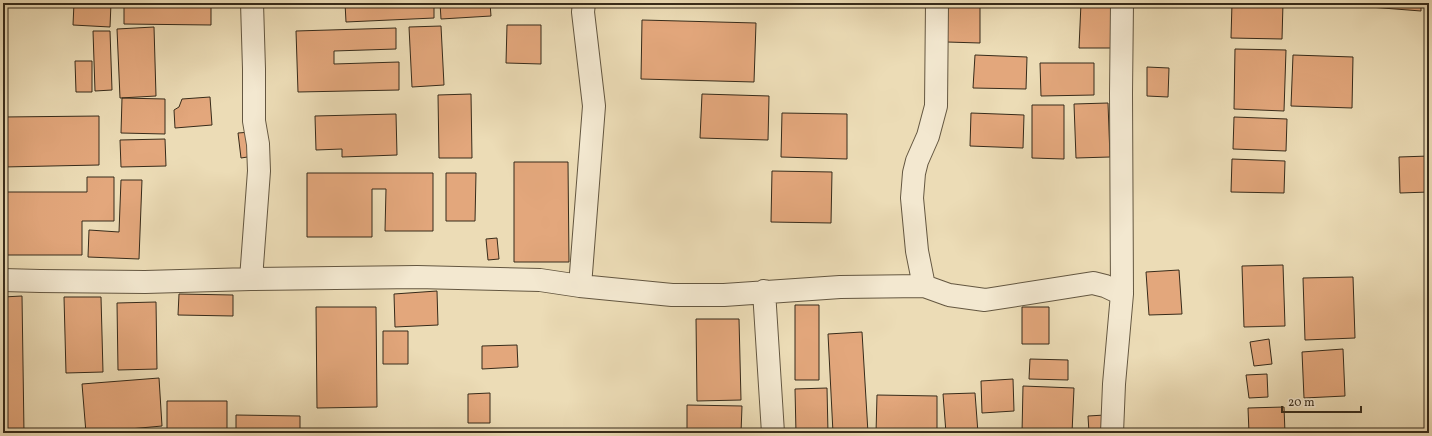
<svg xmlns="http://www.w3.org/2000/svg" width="1432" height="436" font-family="Vollkorn,serif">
  <rect width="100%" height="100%" fill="#ecdcb6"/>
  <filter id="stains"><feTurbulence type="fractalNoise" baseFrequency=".005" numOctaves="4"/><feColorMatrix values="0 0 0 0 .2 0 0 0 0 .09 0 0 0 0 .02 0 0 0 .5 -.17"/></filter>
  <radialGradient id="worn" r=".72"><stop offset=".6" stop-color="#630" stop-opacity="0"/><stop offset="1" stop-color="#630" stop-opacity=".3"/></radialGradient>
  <path fill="#e3a77c" stroke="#372b1a" d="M 74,3 L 111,3 L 110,27 L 73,25 Z
    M 124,3 L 211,3 L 211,25 L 124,24 Z
    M 345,3 L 434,3 L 434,18 L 346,22 Z
    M 440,3 L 490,3 L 491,16 L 441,19 Z
    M 948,3 L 980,3 L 980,43 L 947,42 Z
    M 1081,3 L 1113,3 L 1112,48 L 1079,48 Z
    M 1232,3 L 1283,3 L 1282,39 L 1231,38 Z
    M 1357,3 L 1421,3 L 1421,11 L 1357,6 Z
    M 642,20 L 756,23 L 754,82 L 641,79 Z
    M 507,25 L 541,25 L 541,64 L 506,63 Z
    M 441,26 L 444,85 L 412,87 L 409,27 Z
    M 154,27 L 156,96 L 120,98 L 117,29 Z
    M 396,28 L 396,49 L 334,51 L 334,64 L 399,62 L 399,90 L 298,92 L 296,31 Z
    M 93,31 L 110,31 L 112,90 L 95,91 Z
    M 1235,49 L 1286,50 L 1284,111 L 1234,109 Z
    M 975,55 L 1027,57 L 1026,89 L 973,88 Z
    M 1293,55 L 1353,57 L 1352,108 L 1291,106 Z
    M 75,61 L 92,61 L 92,92 L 76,92 Z
    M 1040,63 L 1094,63 L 1094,95 L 1041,96 Z
    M 1147,67 L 1169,68 L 1168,97 L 1147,96 Z
    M 471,94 L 472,158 L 439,158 L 438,95 Z
    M 702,94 L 769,96 L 768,140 L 700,138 Z
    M 210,97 L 212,125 L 175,128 L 174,110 L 179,107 L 182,99 Z
    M 122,98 L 165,99 L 165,134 L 121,133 Z
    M 1108,103 L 1110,157 L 1076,158 L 1074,104 Z
    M 1032,105 L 1064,105 L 1064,159 L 1032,158 Z
    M 782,113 L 847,114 L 847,159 L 781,157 Z
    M 971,113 L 1024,115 L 1023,148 L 970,146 Z
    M 396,114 L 397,155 L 342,157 L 342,149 L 316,150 L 315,116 Z
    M 99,116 L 99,165 L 3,167 L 3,117 Z
    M 1234,117 L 1287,119 L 1286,151 L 1233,149 Z
    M 251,132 L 254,156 L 241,158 L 238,133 Z
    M 165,139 L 166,166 L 121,167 L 120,140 Z
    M 1429,156 L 1429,192 L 1400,193 L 1399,157 Z
    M 1232,159 L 1285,161 L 1284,193 L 1231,192 Z
    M 514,162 L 568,162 L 569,262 L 514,262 Z
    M 772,171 L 832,172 L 831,223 L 771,222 Z
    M 307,173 L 433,173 L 433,231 L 385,231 L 386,189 L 372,189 L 372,237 L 307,237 Z
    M 446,173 L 476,173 L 475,221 L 446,221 Z
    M 87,177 L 114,177 L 114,221 L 82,221 L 82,255 L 3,255 L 3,192 L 87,192 Z
    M 121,180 L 142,180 L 139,259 L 88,257 L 89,230 L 119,232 Z
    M 497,238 L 499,259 L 488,260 L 486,239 Z
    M 1283,265 L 1285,326 L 1244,327 L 1242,266 Z
    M 1179,270 L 1182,314 L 1149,315 L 1146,272 Z
    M 1353,277 L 1355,338 L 1305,340 L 1303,278 Z
    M 437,291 L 438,325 L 395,327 L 394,294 Z
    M 179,294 L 233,295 L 233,316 L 178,315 Z
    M 22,296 L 24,433 L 3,433 L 3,297 Z
    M 64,297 L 101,297 L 103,372 L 66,373 Z
    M 156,302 L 157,369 L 118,370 L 117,303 Z
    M 795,305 L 819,305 L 819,380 L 795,380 Z
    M 316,307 L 376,307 L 377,407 L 317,408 Z
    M 1022,307 L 1049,307 L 1049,344 L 1022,344 Z
    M 696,319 L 739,319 L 741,400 L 697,401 Z
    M 383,331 L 408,331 L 408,364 L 383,364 Z
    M 862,332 L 868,433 L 833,433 L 828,334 Z
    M 1269,339 L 1272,364 L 1254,366 L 1250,342 Z
    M 517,345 L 518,367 L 482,369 L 482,346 Z
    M 1343,349 L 1345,396 L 1304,398 L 1302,352 Z
    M 1030,359 L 1068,360 L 1068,380 L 1029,379 Z
    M 1267,374 L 1268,397 L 1249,398 L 1246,375 Z
    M 159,378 L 162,426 L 86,433 L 82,384 Z
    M 1013,379 L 1014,411 L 982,413 L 981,381 Z
    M 1023,386 L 1074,388 L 1072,433 L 1022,433 Z
    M 827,388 L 828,433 L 796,433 L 795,389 Z
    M 490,393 L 490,423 L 468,423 L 468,394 Z
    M 975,393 L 978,433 L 946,433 L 943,394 Z
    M 877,395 L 937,396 L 937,433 L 876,433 Z
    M 167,401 L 227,401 L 227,433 L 167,433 Z
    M 687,405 L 742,406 L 741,433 L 687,433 Z
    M 1284,407 L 1285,433 L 1249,433 L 1248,408 Z
    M 236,415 L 300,416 L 300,433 L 236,433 Z
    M 1105,415 L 1106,433 L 1089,433 L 1088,416 Z
    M 1319,429 L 1372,433 L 1319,433 Z"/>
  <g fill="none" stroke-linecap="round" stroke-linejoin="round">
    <defs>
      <path id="minor" d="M 251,279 L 259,171 L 258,144 L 254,121 L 254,69 L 252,3
        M 3,280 L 40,281 L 145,282 L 251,279 L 417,277 L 540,280 L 580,286 L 672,295 L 724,295 L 840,287 L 924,286 L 949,295 L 985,300 L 1093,283 L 1105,286 L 1122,294
        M 580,286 L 594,106 L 583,12 L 584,3
        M 924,286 L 917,251 L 912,198 L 914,173 L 917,161 L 928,136 L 936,106 L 937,3
        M 764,291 L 773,433
        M 1112,433 L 1114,384 L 1122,294 L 1121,93 L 1122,3"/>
    </defs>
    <use href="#minor" stroke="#645741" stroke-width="24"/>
    <use href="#minor" stroke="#f3e8d0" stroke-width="22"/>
  </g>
  <rect width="1432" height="436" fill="none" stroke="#ecdcb6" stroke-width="16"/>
  <rect x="4" y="4" width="1424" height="428" fill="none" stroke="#372b1a" stroke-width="2"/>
  <rect x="8" y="8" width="1416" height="420" fill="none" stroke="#372b1a"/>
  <path d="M1282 406v6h79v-6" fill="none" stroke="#372b1a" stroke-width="2"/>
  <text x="1288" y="406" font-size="12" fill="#372b1a" stroke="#f3e8d0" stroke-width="3" paint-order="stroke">20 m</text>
  <rect width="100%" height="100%" filter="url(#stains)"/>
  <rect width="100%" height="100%" fill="url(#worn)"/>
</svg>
